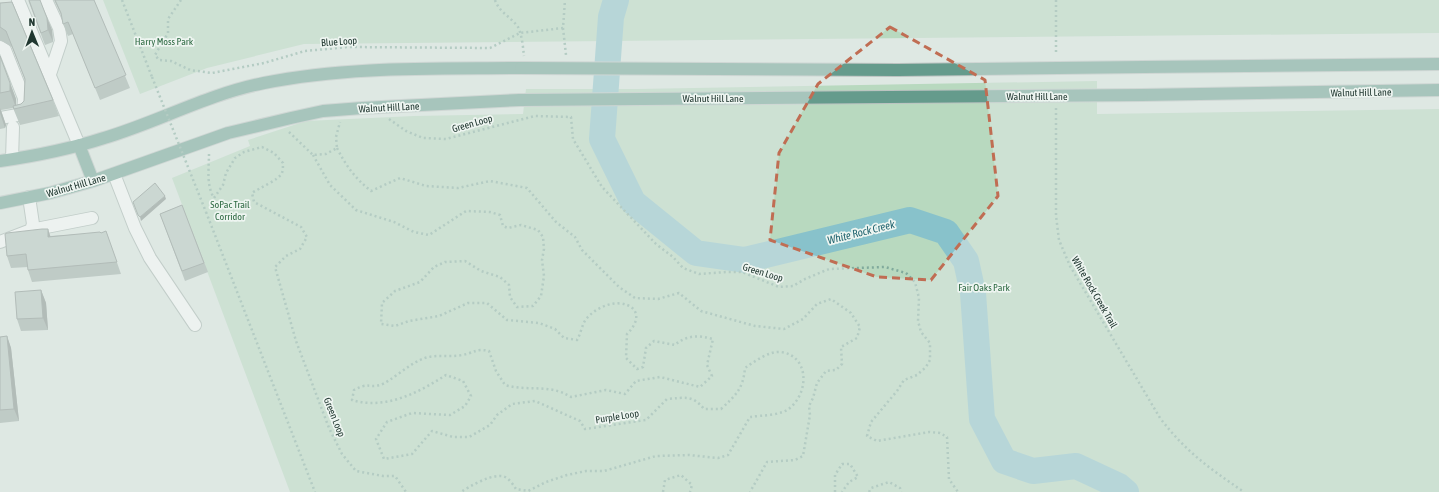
<svg xmlns="http://www.w3.org/2000/svg" width="1439" height="492" font-family="'Asap Condensed',sans-serif">
  <rect width="100%" height="100%" fill="#dee8e3"/>
  <path fill="#b8d9bf" d="M 103,0 L 1439,0 L 1439,33 L 304,44 L 207,68 L 140,94 Z
    M 1097,81 L 1097,114 L 1439,109 L 1439,492 L 290,492 L 172,178 L 250,146 L 248,140 L 306,121 L 414,116 L 523,114 L 526,89 L 637,89 Z"/>
  <g fill="none" stroke-linecap="round" stroke-linejoin="round">
    <path stroke="#88c2cb" stroke-width="26" d="M 616,0 L 611,17 L 602,139 L 633,202 L 696,253 L 745,260 L 910,220 L 946,232 L 966,261 L 973,293 L 982,419 L 1004,461 L 1033,471 L 1076,466 L 1119,486 L 1126,492"/>
    <defs>
      <path id="minor" d="M 18,0 L 79,145
        M 46,0 L 59,28 L 61,41 L 50,74
        M 0,47 L 5,50 L 24,98 L 23,114 L 0,118
        M 12,159 L 13,127
        M 114,174 L 135,228 L 150,258 L 195,325
        M 31,230 L 92,218
        M 0,242 L 31,230 L 33,224 L 29,197"/>
      <path id="major" d="M 1143,67 L 1439,64
        M 1142,95 L 1439,90
        M 79,145 L 93,181
        M 0,161 C 35,156 70,149 104,138 C 158,122 208,94 264,83 C 348,66 435,69 521,68
        M 0,203 L 50,193 L 93,181 L 228,133 L 291,118 L 323,111 L 362,108 L 520,100"/>
    </defs>
    <use href="#minor" stroke="#a1afaa" stroke-width="14"/>
    <use href="#major" stroke="#bcc3c1" stroke-width="14"/>
    <path stroke="#80aa9c" stroke-width="2.5" stroke-dasharray="2 3" stroke-linecap="butt" d="M 122,0 L 152,77
      M 181,0 L 168,19 L 168,33 L 155,55 L 159,60 L 171,61 L 190,70 L 212,73 L 264,63 L 305,51 L 348,47 L 490,48 L 520,33 L 563,28 L 565,0
      M 495,0 C 499,12 511,17 518,27 C 522,35 523,47 524,56
      M 1056,0 L 1056,55
      M 563,28 L 566,55
      M 1056,108 L 1056,216 L 1059,240 L 1070,266 L 1160,418 C 1186,452 1209,468 1244,492
      M 389,119 L 406,131 L 423,138 L 446,139 L 535,116 L 571,117 L 573,139 L 602,187 L 656,244 L 673,257 L 683,268 L 699,274 L 726,272 L 742,272 L 779,287 L 793,286 L 805,279 L 829,269 L 885,267 L 906,273 L 915,282 L 919,298 L 918,321 L 921,332 L 930,343 L 930,360 L 926,367 L 917,375 L 904,380 L 897,391 L 871,422 L 867,436 L 877,441 L 929,432 L 940,433 L 947,437 L 949,479 L 958,492
      M 289,132 L 313,155 L 326,154 L 337,148 L 336,137 L 340,122
      M 337,148 C 346,166 355,178 371,191 L 400,178 L 426,186 L 458,188 L 490,181 L 527,188 L 556,222 L 575,237 L 582,250 L 619,287 L 635,298 L 658,299 L 679,293 L 701,311 L 755,326 L 784,329 L 803,319 L 817,304 L 831,299 L 851,313 L 860,327 L 857,338 L 841,347 L 842,364 L 836,370 L 826,371 L 817,383 L 813,398 L 809,406 L 810,415 L 803,456 L 795,460 L 767,462 L 750,492
      M 209,154 C 209,168 206,185 214,198 L 223,185 L 226,173 L 235,158 L 244,152 L 262,147 L 274,153 L 283,163 C 283,166 283,170 282,173 C 279,180 259,188 252,193 L 254,202 L 301,227 L 307,237 L 300,249 L 286,256 L 275,267 L 296,341 L 329,428 L 342,454 L 356,471 L 383,476 L 395,476 L 406,492
      M 313,155 L 330,185 L 356,210 L 394,222 L 414,232 L 429,235 L 466,211 L 490,212 L 500,215 L 503,226 L 508,228 L 521,225 L 538,230 L 543,237 L 544,249 L 542,260 L 544,276 L 541,296 L 533,306 L 517,307 L 510,297 L 509,285 L 500,277 L 481,271 L 465,261 L 445,262 L 434,267 L 420,282 L 395,291 L 382,303 L 381,324 L 395,326 L 409,321 L 439,316 L 468,303 L 487,303 L 507,320 L 539,323 L 555,329 L 564,338 L 577,340 C 581,334 582,323 587,318 C 613,290 655,306 627,334 L 626,358 L 637,369 L 643,367 L 646,348 L 654,341 L 675,345 C 686,335 699,335 713,339 L 707,365 L 712,376 L 700,387 L 660,377 L 636,381 L 625,394 L 606,390 L 571,397 C 548,383 529,392 505,385 L 496,371 L 489,351 C 476,348 474,353 462,355 C 447,358 434,353 420,360 C 408,365 390,382 380,385 C 368,388 369,382 354,390 L 352,400 C 385,410 418,393 446,375 L 463,381 L 471,396 L 465,406 L 450,415 L 412,413 L 387,422 L 376,439 L 384,459 L 412,454 L 432,431 L 453,437 L 469,437 L 490,425 L 497,415 L 512,404 L 535,401 L 580,421 L 585,429 L 646,420 L 667,399 C 684,398 692,394 704,409 L 721,409 C 736,395 743,389 745,368 C 755,361 769,351 781,352 C 809,356 809,391 791,407 C 782,416 762,415 750,417 L 728,455 L 718,458 L 689,455 L 656,456 L 604,471 L 586,471 L 567,475 L 546,482 L 528,491 L 516,489 C 512,483 507,475 499,476 C 488,476 470,486 461,492
      M 206,212 L 315,492
      M 663,492 L 665,480 L 681,475 L 692,485 L 690,492
      M 835,492 L 835,475 L 842,464 L 850,464 L 858,477 L 849,482 L 842,492
      M 869,492 L 871,488 L 889,482 L 900,488 L 901,492"/>
    <use href="#minor" stroke="#fff" stroke-width="12"/>
    <use href="#major" stroke="#659b8c" stroke-width="12"/>
    <defs>
      <path id="major-bridge" d="M 521,68 L 898,70 L 1143,67
        M 520,100 L 1142,95"/>
    </defs>
    <use href="#major-bridge" stroke="#bcc3c1" stroke-width="14" stroke-linecap="butt"/>
    <path stroke="#80aa9c" stroke-width="2.5" stroke-dasharray="2 3" stroke-linecap="butt" d="M 152,77 L 206,212"/>
    <use href="#major-bridge" stroke="#659b8c" stroke-width="12"/>
  </g>
  <path fill="#9aa8a2" d="M 28,0 L 47,18 L 52,30 L 53,42 L 45,45 Z
    M 54,0 L 94,0 L 130,88 L 100,100 L 73,34 L 68,36 L 63,24 L 62,17 Z
    M 0,3 L 53,100 L 59,116 L 20,125 L 13,108 L 1,110 L 6,125 L 5,128 L 0,129 L 0,56 L 16,99 L 16,105 L 21,104 L 24,101 L 25,80 L 12,47 L 0,40 Z
    M 182,205 L 208,272 L 185,281 L 160,214 Z
    M 106,231 L 121,274 L 32,282 L 28,270 L 28,267 L 11,268 L 7,256 L 50,236 L 101,233 Z
    M 41,290 L 46,303 L 48,330 L 21,331 L 17,319 Z
    M 7,336 L 11,348 L 19,421 L 0,423 L 0,337 Z"/>
  <path fill="#7d8884" d="M 47,18 L 52,30 L 53,42 L 48,30 Z
    M 10,83 L 16,99 L 16,108 L 10,91 Z
    M 0,108 L 6,125 L 5,128 L 0,113 Z
    M 165,196 L 166,199 L 141,221 L 140,217 Z
    M 48,229 L 52,241 L 48,237 Z
    M 41,290 L 46,303 L 48,330 L 43,318 Z
    M 7,336 L 11,348 L 19,421 L 14,409 Z"/>
  <path fill="#b3c3bc" stroke="#7d8884" d="M 29,0 L 40,0 L 47,18 L 48,30 L 41,33 Z
    M 55,0 L 94,0 L 126,75 L 95,88 L 68,22 L 63,24 L 61,13 Z
    M 12,2 L 53,100 L 14,109 L 13,106 L 21,104 L 24,101 L 25,79 L 6,31 L 0,27 L 0,3 Z
    M 0,56 L 10,83 L 10,91 L 0,93 Z
    M 155,183 L 165,196 L 140,217 L 138,215 L 133,202 Z
    M 182,205 L 204,263 L 182,271 L 160,214 Z
    M 42,229 L 48,229 L 48,237 L 100,232 L 101,233 L 106,231 L 117,262 L 28,270 L 26,254 L 7,256 L 5,234 L 7,233 Z
    M 41,290 L 43,318 L 17,319 L 15,292 Z
    M 7,336 L 14,409 L 0,410 L 0,337 Z"/>
  <path d="M0 0H1439V492H0ZM 890,27 L 985,80 L 998,196 L 931,280 L 877,277 L 770,240 L 779,153 L 818,84 Z" fill="#dee8e3" fill-opacity=".55" fill-rule="evenodd"/>
  <path fill="none" stroke="#c06d53" stroke-width="3" stroke-dasharray="8 5" stroke-linejoin="round" d="M 890,27 L 985,80 L 998,196 L 931,280 L 877,277 L 770,240 L 779,153 L 818,84 Z"/>
  <g text-anchor="middle" stroke-width="3.5" stroke-linejoin="round" paint-order="stroke">
    <g font-size="10" fill="#2e6a43" stroke="#eef5f1">
      <text x="164" y="45">Harry Moss Park</text>
      <text x="230" y="208">SoPac Trail<tspan x="230" dy="12">Corridor</tspan></text>
      <text x="984" y="291">Fair Oaks Park</text>
    </g>
    <g font-size="10" fill="#203730" stroke="#eef5f1">
      <text transform="translate(339 41) rotate(-4)" y="4">Blue Loop</text>
      <text transform="translate(1361 92) rotate(-1)" y="4">Walnut Hill Lane</text>
      <text x="1037" y="100">Walnut Hill Lane</text>
      <text x="713" y="102">Walnut Hill Lane</text>
      <text transform="translate(389 107) rotate(-3)" y="4">Walnut Hill Lane</text>
      <text transform="translate(472 123) rotate(-16)" y="4">Green Loop</text>
      <text transform="translate(76 185) rotate(-16)" y="4">Walnut Hill Lane</text>
      <text transform="translate(763 272) rotate(17)" y="4">Green Loop</text>
      <text transform="translate(1095 292) rotate(60)" y="4">White Rock Creek Trail</text>
      <text transform="translate(617 416) rotate(-9)" y="4">Purple Loop</text>
      <text transform="translate(335 417) rotate(68)" y="4">Green Loop</text>
    </g>
    <g font-size="11" font-style="italic" fill="#1f636e" stroke="#eef5f1">
      <text transform="translate(861 232) rotate(-14)" y="4">White Rock Creek</text>
    </g>
  </g>
  <g transform="translate(32 32) rotate(359)" stroke="#eef5f1" stroke-width="3" paint-order="stroke">
  <path d="M0-3L7 15L0 10L-7 15Z" fill="#203730"/>
  <text y="-6" font-size="11" font-weight="bold" text-anchor="middle" fill="#203730">N</text>
  </g>
</svg>
